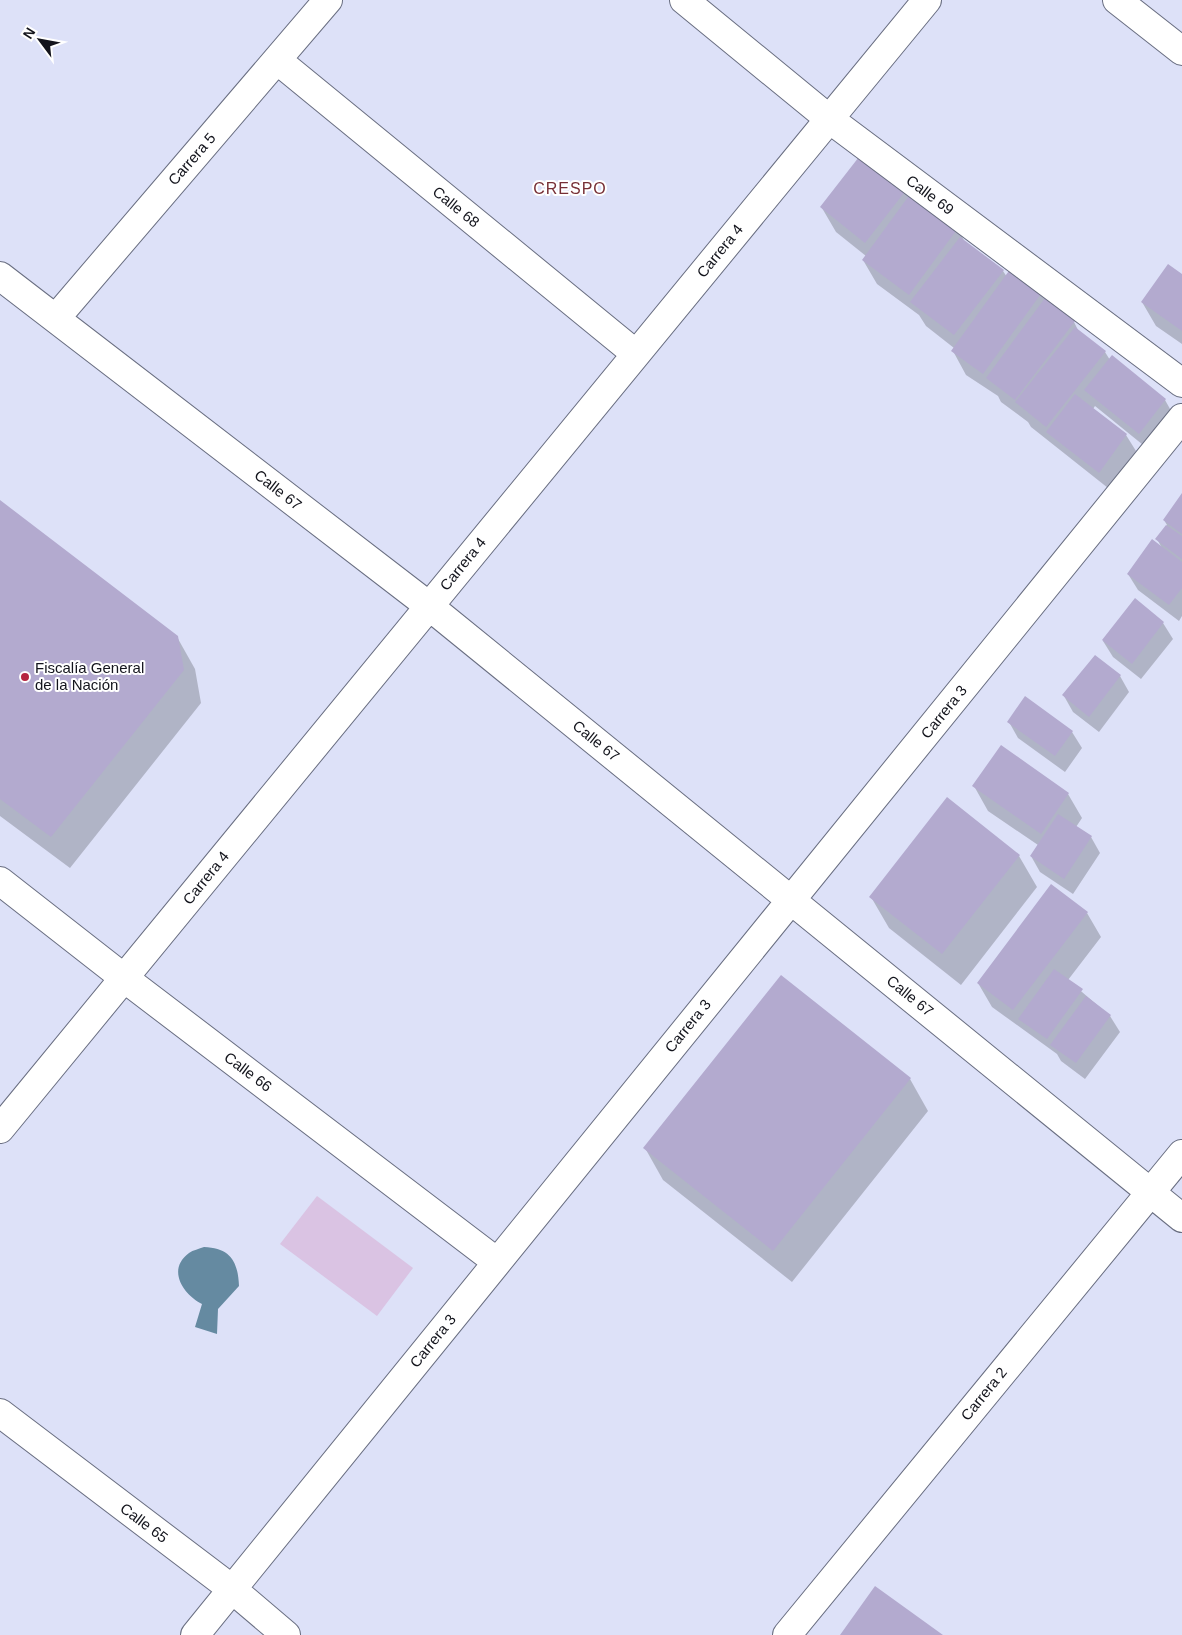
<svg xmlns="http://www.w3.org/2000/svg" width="1182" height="1635" font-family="Arial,sans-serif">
  <rect width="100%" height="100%" fill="#dde1f8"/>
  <path fill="#dac3e3" d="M 317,1196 L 413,1268 L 377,1316 L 280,1244 Z"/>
  <path fill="#658aa1" d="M 204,1247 C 230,1248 238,1261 239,1286 L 218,1309 L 217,1334 L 195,1327 L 202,1304 C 184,1295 166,1270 189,1253 C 193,1250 199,1249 204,1247 Z"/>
  <path fill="#0003" d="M 862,155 L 957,228 L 965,242 L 1003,271 L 1007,277 L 1042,292 L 1048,303 L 1074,322 L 1079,332 L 1105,352 L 1110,360 L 1165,400 L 1174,416 L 1148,449 L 1095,406 L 1093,409 L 1126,435 L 1136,451 L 1108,488 L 1031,427 L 1028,422 L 1001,402 L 998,396 L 966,375 L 953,351 L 954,348 L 926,326 L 919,315 L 877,284 L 863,260 L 866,256 L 836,232 L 822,208 Z
    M 1182,275 L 1182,344 L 1156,326 L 1142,302 Z
    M 1182,495 L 1182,616 L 1179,621 L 1138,590 L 1128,574 L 1162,548 L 1157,539 L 1167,525 L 1164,520 Z
    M 0,502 L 177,637 L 195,669 L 201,703 L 70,868 L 0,816 Z
    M 1135,600 L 1163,623 L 1173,639 L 1141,679 L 1113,657 L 1103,641 Z
    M 1095,656 L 1120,676 L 1129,692 L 1099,732 L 1073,712 L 1064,696 Z
    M 1009,722 L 1072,732 L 1082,748 L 1065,772 L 1018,738 Z
    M 974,786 L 1068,794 L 1082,818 L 1076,827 L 1091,837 L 1100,853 L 1073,894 L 1040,872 L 1031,856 L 1038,845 L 988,811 Z
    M 1019,856 L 1037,887 L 961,985 L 889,928 L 871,897 Z
    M 1087,913 L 1101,937 L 1068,980 L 1110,1016 L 1120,1032 L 1085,1079 L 1061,1061 L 1057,1054 L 992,1007 L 978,983 Z
    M 910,1079 L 928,1111 L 792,1282 L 663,1180 L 645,1148 Z"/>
  <path fill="#b3aacf" d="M 862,153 L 907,189 L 865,243 L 820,207 Z
    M 911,193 L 958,228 L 909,295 L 862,260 Z
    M 960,237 L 1004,270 L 954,335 L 910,302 Z
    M 1168,264 L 1182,274 L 1182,331 L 1141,302 Z
    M 1011,268 L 1043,291 L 983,374 L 951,351 Z
    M 1045,298 L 1075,321 L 1015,400 L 986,378 Z
    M 1075,327 L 1106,351 L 1046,427 L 1015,402 Z
    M 1112,355 L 1166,399 L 1139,434 L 1084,390 Z
    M 1075,394 L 1127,434 L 1099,473 L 1046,432 Z
    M 1182,493 L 1182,534 L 1163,520 Z
    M 0,500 L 178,636 L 184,670 L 51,837 L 0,799 Z
    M 1166,525 L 1182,536 L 1182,559 L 1155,539 Z
    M 1152,539 L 1182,562 L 1182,588 L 1169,605 L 1127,574 Z
    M 1135,598 L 1164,622 L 1132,664 L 1102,640 Z
    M 1095,655 L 1121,675 L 1089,717 L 1062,695 Z
    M 1025,696 L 1073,731 L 1055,756 L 1007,722 Z
    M 1001,745 L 1069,793 L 1041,834 L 972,786 Z
    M 947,797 L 1020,855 L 942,954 L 869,897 Z
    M 1058,814 L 1092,836 L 1064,879 L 1030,856 Z
    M 1051,884 L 1088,912 L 1013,1010 L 977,983 Z
    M 1054,969 L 1083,989 L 1047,1039 L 1018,1019 Z
    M 781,975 L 911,1078 L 773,1251 L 643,1148 Z
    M 1086,996 L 1111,1015 L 1076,1063 L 1050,1045 Z
    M 875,1586 L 943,1635 L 840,1635 Z"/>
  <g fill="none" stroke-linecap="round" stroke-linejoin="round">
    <defs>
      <path id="minor" d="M 684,0 L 828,118 L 1182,383
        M 277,60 L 636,354
        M 0,276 L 429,606 L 1182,1218
        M 56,318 L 328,0
        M 0,881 L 124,978 L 497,1262
        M 0,1129 L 927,0
        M 0,1413 L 232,1589 L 286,1635
        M 195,1635 L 1182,418
        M 787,1635 L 1182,1154"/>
      <path id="major" d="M 1117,0 L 1182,51"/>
    </defs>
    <use href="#minor" stroke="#696e81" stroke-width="30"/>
    <use href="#major" stroke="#696e81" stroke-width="30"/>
    <use href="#minor" stroke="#fff" stroke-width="28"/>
    <use href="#major" stroke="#fff" stroke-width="28"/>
  </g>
  <circle fill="#b62440" stroke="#fff" stroke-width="2" cx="25" cy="677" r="5"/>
  <g text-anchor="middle" stroke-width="4" stroke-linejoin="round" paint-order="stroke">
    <g font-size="15" fill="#13141c" stroke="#fff">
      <text transform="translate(192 159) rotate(-49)" y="5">Carrera 5</text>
      <text transform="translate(930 195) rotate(37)" y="5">Calle 69</text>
      <text transform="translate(456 207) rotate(39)" y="5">Calle 68</text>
      <text transform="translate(720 251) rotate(-51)" y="5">Carrera 4</text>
      <text transform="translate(278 490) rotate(38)" y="5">Calle 67</text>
      <text transform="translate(463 564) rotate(-51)" y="5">Carrera 4</text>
      <text transform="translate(944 712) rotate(-51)" y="5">Carrera 3</text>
      <text transform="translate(596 741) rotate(39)" y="5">Calle 67</text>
      <text transform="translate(206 878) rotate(-51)" y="5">Carrera 4</text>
      <text transform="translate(910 996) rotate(39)" y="5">Calle 67</text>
      <text transform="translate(688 1026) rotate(-51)" y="5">Carrera 3</text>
      <text transform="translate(248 1072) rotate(37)" y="5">Calle 66</text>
      <text transform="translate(433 1341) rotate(-51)" y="5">Carrera 3</text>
      <text transform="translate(984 1394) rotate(-51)" y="5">Carrera 2</text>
      <text transform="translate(144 1523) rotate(37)" y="5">Calle 65</text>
    </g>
    <g font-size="15" fill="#13141c" stroke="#fff" text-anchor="start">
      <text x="35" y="673">Fiscalía General<tspan x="35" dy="17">de la Nación</tspan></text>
    </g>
    <g font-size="16" letter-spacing="1" fill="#772f36" stroke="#fff">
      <text x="570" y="194">CRESPO</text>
    </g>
  </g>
  <g transform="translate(40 40) rotate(302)" stroke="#ffffff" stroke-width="4" paint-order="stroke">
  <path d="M0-4L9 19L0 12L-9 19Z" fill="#13141c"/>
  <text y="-8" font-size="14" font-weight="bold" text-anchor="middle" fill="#13141c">N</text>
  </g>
</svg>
